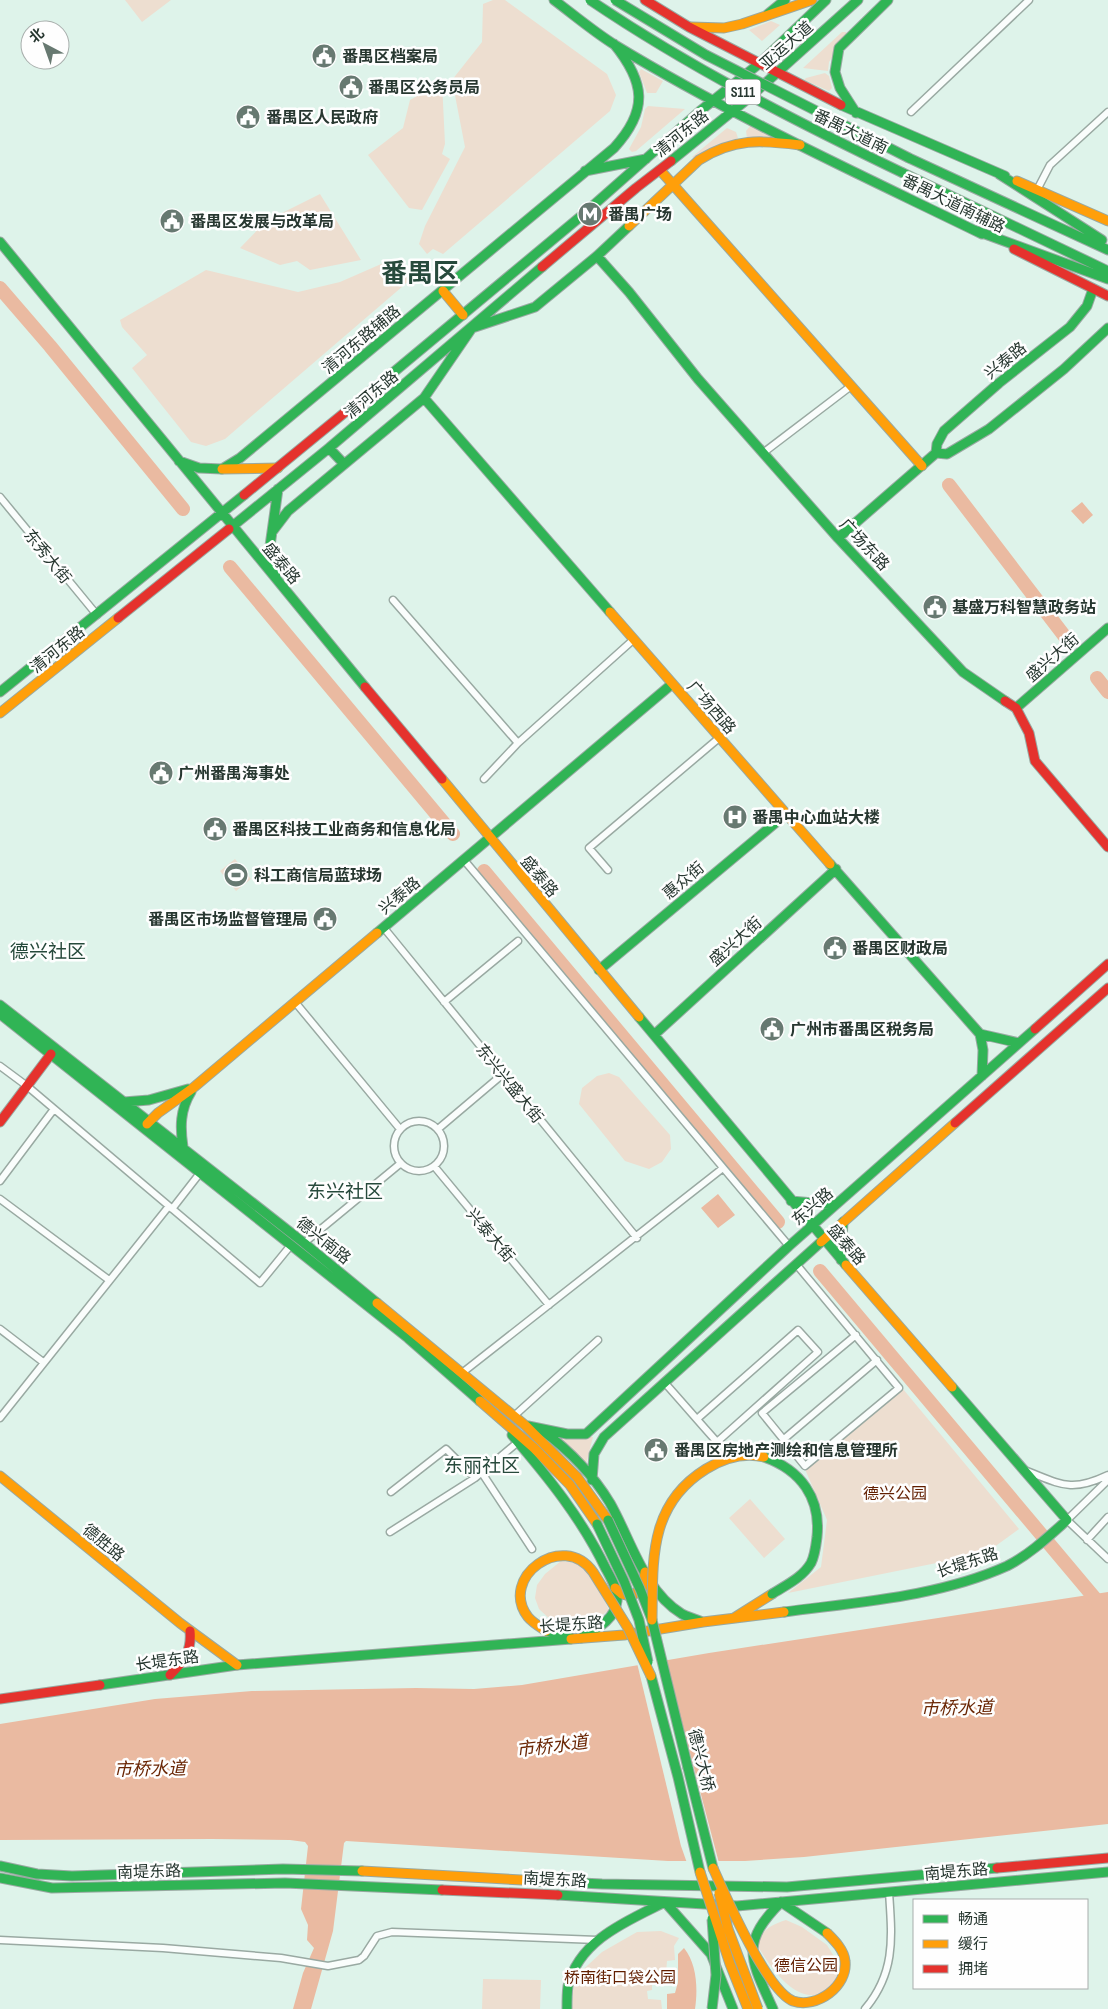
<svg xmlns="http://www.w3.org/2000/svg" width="1108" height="2009" font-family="'Sofia Sans Condensed','Noto Sans SC',sans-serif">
  <rect width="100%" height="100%" fill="#def3ea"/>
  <path fill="#edded0" d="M 125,0 L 171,0 L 142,22 Z
    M 493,0 L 505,0 L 607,74 L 616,95 L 610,111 L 443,254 L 433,249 L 427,254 L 419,244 L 425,226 L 465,147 L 452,80 L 482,42 L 483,4 Z
    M 771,21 L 780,25 L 762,41 L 749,30 Z
    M 842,32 L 846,32 L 846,36 L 829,62 L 828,71 L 803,68 Z
    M 641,69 L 663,81 L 656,93 L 647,93 L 639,72 Z
    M 825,73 L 829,76 L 832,88 L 829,91 L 804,80 L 806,78 Z
    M 442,82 L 445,144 L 442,154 L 450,159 L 422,210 L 409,208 L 368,155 L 403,128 L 410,100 Z
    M 648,106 L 685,109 L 636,151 L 632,152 L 629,149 L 641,127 L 645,109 Z
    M 751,125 L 777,136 L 747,138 L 746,131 Z
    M 727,128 L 736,132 L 738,138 L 695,159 L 692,157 Z
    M 320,194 L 361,260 L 310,270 L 297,261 L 280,265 L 240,248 L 266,221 Z
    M 388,261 L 410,280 L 225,439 L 206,446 L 191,442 L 132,368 L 147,355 L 122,327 L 120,320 L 206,270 L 298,292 L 340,282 Z
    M 235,859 L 251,879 L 236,891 L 220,871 Z
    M 609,1073 L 619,1077 L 670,1135 L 671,1149 L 662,1162 L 649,1169 L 625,1161 L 579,1104 L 582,1088 L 597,1076 Z
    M 903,1389 L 1019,1529 L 986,1553 L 788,1593 L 821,1567 L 827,1520 L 804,1467 Z
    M 555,1436 L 593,1437 L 585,1468 Z
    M 750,1499 L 785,1539 L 764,1558 L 729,1518 Z
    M 561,1561 C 567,1562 576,1562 580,1565 C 594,1575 602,1596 609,1610 L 596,1620 L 578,1625 L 555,1624 L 539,1609 L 535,1598 L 537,1585 L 545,1574 Z
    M 786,1920 L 802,1927 L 827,1945 L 840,1966 C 837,1974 834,1986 828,1991 C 797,2009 770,1966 757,1945 C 762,1929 771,1925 786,1920 Z
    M 661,1931 L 679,1938 L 674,1946 L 675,1960 L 667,1961 L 666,1973 L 652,1977 L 652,1990 L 647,1991 L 648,1999 L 661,2000 L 662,2009 L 572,2009 L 574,1978 L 602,1952 L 637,1932 Z
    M 483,1979 L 541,1980 L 540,2009 L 482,2009 Z"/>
  <path fill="#eabaa1" d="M 1082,502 L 1093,515 L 1083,524 L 1071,511 Z
    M 718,1194 L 735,1215 L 718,1228 L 701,1208 Z
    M 1108,1592 L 1108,1824 L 804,1857 L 745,1861 L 668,1861 L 346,1841 L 344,1843 L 333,1931 L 311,2009 L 293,2009 L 303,1973 L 314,1948 L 307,1940 L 308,1925 L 301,1909 L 308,1846 L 305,1842 L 290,1840 L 212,1839 L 0,1840 L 0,1724 L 155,1699 L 252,1691 L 416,1688 L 474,1689 L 522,1685 L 709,1653 Z
    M 684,1948 C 697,1964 698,1989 695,2009 L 667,2009 L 667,1994 L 675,1993 L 678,1982 L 678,1954 Z"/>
  <path fill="#def3ea" d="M 665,1658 L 719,1863 L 687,1863 L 681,1846 L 637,1663 Z"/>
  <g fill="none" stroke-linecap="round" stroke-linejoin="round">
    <path stroke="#eabaa1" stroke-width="14" d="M 0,288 L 50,346 L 183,509
      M 949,485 L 1069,642
      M 230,567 L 453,834
      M 1097,678 L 1108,692
      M 484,871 L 778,1222
      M 820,1271 L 1098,1602 L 1108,1617"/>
    <defs>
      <path id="street" d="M 911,112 L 1029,0
        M 1037,190 L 1050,165 L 1108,112
        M 763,453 L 851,386
        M 0,497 L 97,615
        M 393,600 L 518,743 L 633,640
        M 484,779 L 518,743
        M 464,860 L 789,1246
        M 608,870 L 589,848 L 719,738
        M 384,928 L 637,1238
        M 295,1002 L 400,1129
        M 444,1002 L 518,941
        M 0,1066 L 27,1086 L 260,1283 L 291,1245
        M394 1146a25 25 0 1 1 50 0a25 25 0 1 1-50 0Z
        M 438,1129 L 503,1074
        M 434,1166 L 549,1305
        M 0,1181 L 54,1109
        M 0,1199 L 109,1280
        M 172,1209 L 200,1173
        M 304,1243 L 401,1163
        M 796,1264 L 899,1388 L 805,1466 L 762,1413 L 856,1335
        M 0,1329 L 43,1362
        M 462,1373 L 723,1168
        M 664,1382 C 682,1402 699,1422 717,1442 L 818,1352 L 798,1330 L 697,1419
        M 514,1416 L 598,1340
        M 0,1418 L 169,1206
        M 784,1439 L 877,1360
        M 1024,1470 C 1061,1484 1070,1493 1108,1475
        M 482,1473 L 532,1549
        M 1108,1480 L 1067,1520 L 1108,1559
        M 391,1492 L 446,1449 L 475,1478
        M 390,1532 L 475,1478 L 518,1442
        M 1087,1540 L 1108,1517
        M 0,1940 L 163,1948 L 281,1958 L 328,1966 L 359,1960 L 364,1956 L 377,1936 L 392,1932 L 597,1940
        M 865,2009 C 896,1972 892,1937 889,1892"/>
      <path id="fast" d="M 554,0 C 574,15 594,32 615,45 C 732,116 859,174 982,234
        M 768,14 L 785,0
        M 841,105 L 1005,176
        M 856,113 L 840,88 L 835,72 L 839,48 L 888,0
        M 909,158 L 1108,250
        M 671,161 L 750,97 L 858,0
        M 585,171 L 646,159
        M 903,173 L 1108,271
        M 999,174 L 1102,240
        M 977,231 L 1108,279
        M 0,242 L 365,687
        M 597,256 L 629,292 L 698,379 L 838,538 L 963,672 L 1005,701
        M 371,391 L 580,217 L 700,111 L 760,63 L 826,0
        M 329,448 L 344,464
        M 936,453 L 947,454 L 989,429 L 1064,369 L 1108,328
        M 179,461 L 199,468 L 222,469 L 240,458 L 614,148 C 649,110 645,82 614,44
        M 229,529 L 329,448 L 542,267
        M 272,532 L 288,511 L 424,398
        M 838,538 L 936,453 L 937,444 L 944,431 L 999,383 L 1070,327 L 1087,306 L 1093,289
        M 276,578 L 270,546 L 278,489
        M 610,612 L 424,398 L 472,328 L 535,307 L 597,256 L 629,226
        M 0,692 L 244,495
        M 1016,708 L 1108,628
        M 830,864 L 980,1034 L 983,1050 L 982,1076
        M 377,933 L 672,684
        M 599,970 L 786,814
        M 0,1005 L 304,1243 L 377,1303
        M 0,1014 L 408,1338 L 480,1401
        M 639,1017 L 846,1265
        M 980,1034 L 1019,1043
        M 654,1035 L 836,869
        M 124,1102 L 149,1100 L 188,1089
        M 183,1147 C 180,1127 180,1110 191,1092
        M 791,1201 L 835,1205
        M 841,1260 L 843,1222
        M 528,1426 L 567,1434 L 586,1434 L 789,1246 L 1035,1029
        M 543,1431 C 570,1451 593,1475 610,1503 C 631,1540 644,1591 682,1614 C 688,1617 694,1619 700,1621
        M 512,1435 C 548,1477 582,1519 606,1569 C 611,1578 618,1590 617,1601 C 615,1620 596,1629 581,1638
        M 592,1480 L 594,1454 L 604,1437 L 821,1242
        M 784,1612 C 858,1602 938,1597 1007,1566 C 1029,1555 1048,1537 1067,1520 L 952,1387
        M 546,1631 L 571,1638
        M 651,1676 L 678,1777 L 700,1872
        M 100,1685 L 237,1665 L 571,1639
        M 688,1768 L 713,1868
        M 0,1866 L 37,1874 L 72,1876 L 283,1869 L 362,1871
        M 0,1878 L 52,1888 L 285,1883 L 442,1890
        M 540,1881 L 602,1884 L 787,1887 L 997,1868
        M 558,1895 L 737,1906 L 1108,1872
        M 567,2009 C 567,2001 567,1993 568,1986 C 579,1940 627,1921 665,1902 L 711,1954 L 733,2009
        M 773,2009 C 751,1960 739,1944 781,1902 L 827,1933"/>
      <path id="slow" d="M 691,27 L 724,28 L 742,24 L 812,0
        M 660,170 L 922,466
        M 1017,181 L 1108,221
        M 629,226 L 699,160 C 734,138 761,140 800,145
        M 443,291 L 463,315
        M 222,469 L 278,468
        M 610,612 L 830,864
        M 0,713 L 118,618
        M 442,779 L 639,1017
        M 147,1124 L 158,1113 L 193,1088 L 377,933
        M 821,1242 L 955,1123
        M 846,1265 L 952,1387
        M 377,1303 L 526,1426 L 577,1477 L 608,1520
        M 480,1401 L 534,1448 L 570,1485 L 597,1524
        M 0,1476 L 180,1623 L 237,1665
        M 615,1588 L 622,1594 L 632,1596 L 643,1587 L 645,1572
        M 734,1618 L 772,1594
        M 571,1639 L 624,1635 L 703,1622 L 784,1612
        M 362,1871 L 540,1881"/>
      <path id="jam" d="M 645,0 L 689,27 L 841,105
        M 1014,249 L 1108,296
        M 542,267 L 636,188 L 671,161
        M 244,495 L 371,391
        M 118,618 L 229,529
        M 365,687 L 442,779
        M 1005,701 L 1016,708 L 1029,733 L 1035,761 L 1108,847
        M 1035,1029 L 1108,964
        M 0,1122 L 51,1054
        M 955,1123 L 1108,988
        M 170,1675 C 184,1661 192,1651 190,1631
        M 0,1699 L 100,1685
        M 997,1868 L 1108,1858
        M 442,1890 L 558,1895"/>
    </defs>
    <use href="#street" stroke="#99a9a2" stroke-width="9"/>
    <use href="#fast" stroke="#99a9a2" stroke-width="11"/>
    <use href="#slow" stroke="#99a9a2" stroke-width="11"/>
    <use href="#jam" stroke="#99a9a2" stroke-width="11"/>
    <use href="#street" stroke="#fafdfc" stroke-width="6"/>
    <use href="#fast" stroke="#30b455" stroke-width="9"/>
    <use href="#slow" stroke="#ff9f0a" stroke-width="9"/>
    <use href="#jam" stroke="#e5322d" stroke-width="9"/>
    <defs>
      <path id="fast-bridge" d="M 590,0 C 689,67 795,121 903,173
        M 615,0 L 706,55 L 909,158
        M 764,1457 C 801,1470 821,1498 817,1537 C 816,1545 815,1555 811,1563 C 802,1578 786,1585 772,1594
        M 608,1520 L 640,1589 L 652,1620 L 688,1768
        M 597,1524 L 624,1581 L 639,1620 L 648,1662
        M 712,1919 L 716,1975 L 712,2009"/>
      <path id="slow-bridge" d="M 652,1620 C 653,1561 648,1505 706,1469 C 724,1458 743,1452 764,1457
        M 546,1631 C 540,1627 532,1622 528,1617 C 498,1578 563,1530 593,1572 L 628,1628 L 651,1676
        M 713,1868 C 725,1895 767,1991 793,2001 C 817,2009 848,1986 845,1961 C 844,1950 835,1941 827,1933
        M 700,1872 L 730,1964 L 748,2009
        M 719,1893 L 728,1929 L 758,2009"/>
    </defs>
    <use href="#fast-bridge" stroke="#99a9a2" stroke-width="11" stroke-linecap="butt"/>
    <use href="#slow-bridge" stroke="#99a9a2" stroke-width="11" stroke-linecap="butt"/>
    <use href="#fast-bridge" stroke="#30b455" stroke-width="9"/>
    <use href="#slow-bridge" stroke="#ff9f0a" stroke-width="9"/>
  </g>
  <defs>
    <symbol id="civic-disc" viewBox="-11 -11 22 22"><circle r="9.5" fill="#677971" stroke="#fefefe"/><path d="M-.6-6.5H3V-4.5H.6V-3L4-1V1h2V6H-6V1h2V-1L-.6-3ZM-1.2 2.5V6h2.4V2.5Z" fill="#fff"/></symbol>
    <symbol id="metro-disc" viewBox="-11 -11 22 22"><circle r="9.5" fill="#677971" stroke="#fefefe"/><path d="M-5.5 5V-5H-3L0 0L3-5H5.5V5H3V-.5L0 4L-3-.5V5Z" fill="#fff"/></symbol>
    <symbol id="hospital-disc" viewBox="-11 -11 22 22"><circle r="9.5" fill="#677971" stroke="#fefefe"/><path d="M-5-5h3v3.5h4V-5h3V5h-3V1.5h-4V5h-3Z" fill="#fff"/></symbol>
    <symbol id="stadium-disc" viewBox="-11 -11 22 22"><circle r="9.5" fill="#677971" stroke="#fefefe"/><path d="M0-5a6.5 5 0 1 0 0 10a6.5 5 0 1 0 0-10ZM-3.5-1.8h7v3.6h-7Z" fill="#fff"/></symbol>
  </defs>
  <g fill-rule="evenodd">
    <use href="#civic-disc" x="310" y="42" width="28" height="28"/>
    <use href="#civic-disc" x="337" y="73" width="28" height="28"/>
    <use href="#civic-disc" x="234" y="103" width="28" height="28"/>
    <use href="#metro-disc" x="576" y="200" width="28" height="28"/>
    <use href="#civic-disc" x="158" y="207" width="28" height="28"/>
    <use href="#civic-disc" x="921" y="593" width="28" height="28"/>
    <use href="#civic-disc" x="147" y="759" width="28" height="28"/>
    <use href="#hospital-disc" x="721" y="803" width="28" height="28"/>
    <use href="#civic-disc" x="201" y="815" width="28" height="28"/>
    <use href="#stadium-disc" x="222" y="861" width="28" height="28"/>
    <use href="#civic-disc" x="311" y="905" width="28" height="28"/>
    <use href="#civic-disc" x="821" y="934" width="28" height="28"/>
    <use href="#civic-disc" x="758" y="1015" width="28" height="28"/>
    <use href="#civic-disc" x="642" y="1436" width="28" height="28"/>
  </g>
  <g text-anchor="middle" stroke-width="5" stroke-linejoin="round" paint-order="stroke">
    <rect fill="#fefefe" stroke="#68736e" stroke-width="1" x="725.5" y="79.5" width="35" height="25" rx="4"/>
    <g font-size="15" font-weight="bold" fill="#273730">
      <text x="743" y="97">S111</text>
    </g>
    <g font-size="16" fill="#273730" stroke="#fefefe">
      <text transform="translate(786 45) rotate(-41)" y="6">亚运大道</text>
      <text transform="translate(851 131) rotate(26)" y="6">番禺大道南</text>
      <text transform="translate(681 133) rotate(-39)" y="6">清河东路</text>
      <text transform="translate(954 203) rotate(26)" y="6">番禺大道南辅路</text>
      <text transform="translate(361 339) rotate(-40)" y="6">清河东路辅路</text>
      <text transform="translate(1005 360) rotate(-39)" y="6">兴泰路</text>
      <text transform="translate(371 394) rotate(-40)" y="6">清河东路</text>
      <text transform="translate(865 544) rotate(47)" y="6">广场东路</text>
      <text transform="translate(48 556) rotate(51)" y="6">东秀大街</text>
      <text transform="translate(282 563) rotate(50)" y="6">盛泰路</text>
      <text transform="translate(57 649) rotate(-39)" y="6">清河东路</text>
      <text transform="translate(1052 657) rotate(-41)" y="6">盛兴大街</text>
      <text transform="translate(712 707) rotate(49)" y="6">广场西路</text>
      <text transform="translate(540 876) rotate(50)" y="6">盛泰路</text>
      <text transform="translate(683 880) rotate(-40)" y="6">惠众街</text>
      <text transform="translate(399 895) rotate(-40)" y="6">兴泰路</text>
      <text transform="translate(735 941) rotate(-42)" y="6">盛兴大街</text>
      <text transform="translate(510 1083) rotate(51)" y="6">东兴兴盛大街</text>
      <text transform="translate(812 1206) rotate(-41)" y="6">东兴路</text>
      <text transform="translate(491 1235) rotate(50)" y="6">兴泰大街</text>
      <text transform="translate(324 1240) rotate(39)" y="6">德兴南路</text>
      <text transform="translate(847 1244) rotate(49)" y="6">盛泰路</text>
      <text transform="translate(104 1542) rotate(39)" y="6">德胜路</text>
      <text transform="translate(967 1562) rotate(-18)" y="6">长堤东路</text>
      <text transform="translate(571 1624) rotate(-4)" y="6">长堤东路</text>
      <text transform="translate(167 1660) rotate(-8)" y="6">长堤东路</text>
      <text transform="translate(702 1760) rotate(76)" y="6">德兴大桥</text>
      <text transform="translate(149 1871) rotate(-2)" y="6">南堤东路</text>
      <text transform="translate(956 1871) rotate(-5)" y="6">南堤东路</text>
      <text transform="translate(555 1879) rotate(3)" y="6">南堤东路</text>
    </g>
    <g font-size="16" font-weight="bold" fill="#273730" stroke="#fefefe" text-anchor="start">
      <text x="342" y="62">番禺区档案局</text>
      <text x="368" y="93">番禺区公务员局</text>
      <text x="266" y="123">番禺区人民政府</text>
      <text x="608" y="220">番禺广场</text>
      <text x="190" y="227">番禺区发展与改革局</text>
      <text x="952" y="613">基盛万科智慧政务站</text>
      <text x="178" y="779">广州番禺海事处</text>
      <text x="752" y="823">番禺中心血站大楼</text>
      <text x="232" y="835">番禺区科技工业商务和信息化局</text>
      <text x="254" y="881">科工商信局蓝球场</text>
      <text x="308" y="925" text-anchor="end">番禺区市场监督管理局</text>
      <text x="852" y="954">番禺区财政局</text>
      <text x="790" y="1035">广州市番禺区税务局</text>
      <text x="674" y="1456">番禺区房地产测绘和信息管理所</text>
    </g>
    <g font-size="16" fill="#621f00" stroke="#fefefe">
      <text x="895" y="1499">德兴公园</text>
      <text x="806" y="1971">德信公园</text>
      <text x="620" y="1983">桥南街口袋公园</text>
    </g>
    <g font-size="18" font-style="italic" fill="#6a2604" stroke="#fefefe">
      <text transform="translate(957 1708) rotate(-1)" y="6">市桥水道</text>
      <text transform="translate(552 1746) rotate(-7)" y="6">市桥水道</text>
      <text transform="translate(150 1769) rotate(-1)" y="6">市桥水道</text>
    </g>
    <g font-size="19" fill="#274a3c" stroke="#fefefe">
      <text x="48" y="958">德兴社区</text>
      <text x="345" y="1198">东兴社区</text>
      <text x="482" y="1472">东丽社区</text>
    </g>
    <g font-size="26" font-weight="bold" fill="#274a3c" stroke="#fefefe">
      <text x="420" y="282">番禺区</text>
    </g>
  </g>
  <rect x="913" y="1899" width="175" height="90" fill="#fefefe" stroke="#a8aeac"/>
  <rect x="923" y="1915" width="25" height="8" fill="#30b455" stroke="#a8aeac"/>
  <text x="958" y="1924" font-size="15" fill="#273730">畅通</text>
  <rect x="923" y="1940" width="25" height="8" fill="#ff9f0a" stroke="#a8aeac"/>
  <text x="958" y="1949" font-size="15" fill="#273730">缓行</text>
  <rect x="923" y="1965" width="25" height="8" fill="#e5322d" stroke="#a8aeac"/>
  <text x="958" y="1974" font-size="15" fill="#273730">拥堵</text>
  <g transform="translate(45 45) rotate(319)"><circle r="24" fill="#fefefe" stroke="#a8aeac"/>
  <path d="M0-4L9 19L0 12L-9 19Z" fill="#677971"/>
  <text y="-8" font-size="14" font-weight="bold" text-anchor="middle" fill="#273730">北</text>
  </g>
</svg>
